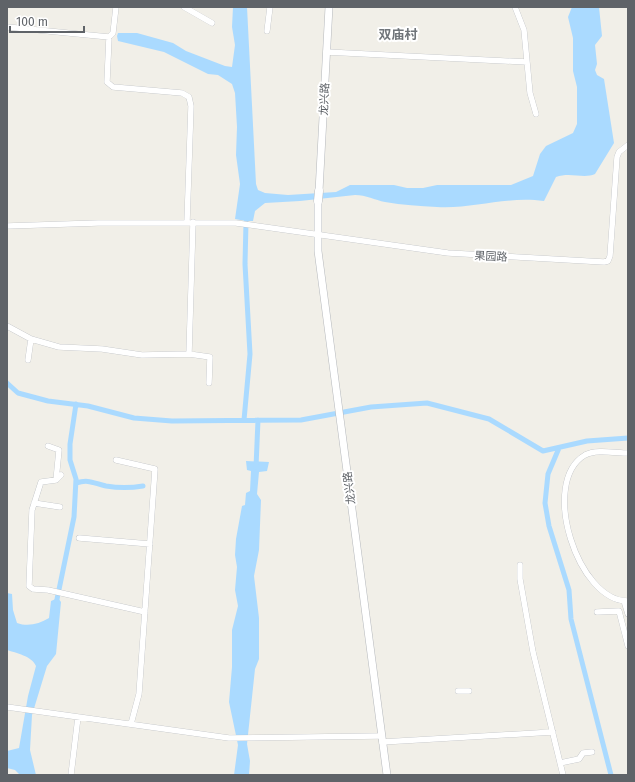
<svg xmlns="http://www.w3.org/2000/svg" width="635" height="782" font-family="'Fira Sans','Noto Sans SC',sans-serif">
  <rect width="100%" height="100%" fill="#f1efe8"/>
  <path fill="#aadaff" d="M 233,7 L 247,7 L 256,184 L 258,190 L 265,193 L 288,195 L 336,192 L 350,185 L 394,185 L 407,188 L 423,188 L 437,185 L 511,185 L 533,176 L 540,154 L 546,146 L 573,133 L 577,124 L 577,87 L 573,71 L 573,38 L 568,17 L 572,7 L 599,7 L 602,36 L 595,45 L 597,64 L 595,70 L 597,75 L 604,79 L 614,143 L 595,174 C 584,179 570,172 556,177 L 544,201 C 505,196 474,209 437,207 C 420,206 402,205 385,202 C 375,200 366,195 355,195 L 300,201 L 265,203 L 255,211 L 253,221 L 246,221 L 235,219 L 240,184 L 236,155 L 237,127 L 235,93 L 232,84 L 218,75 L 208,74 L 164,52 L 118,41 L 117,36 L 118,33 L 137,33 L 173,43 L 186,51 L 225,66 L 232,67 L 235,45 L 232,27 Z
    M 246,461 L 269,462 L 267,471 L 259,472 L 257,494 L 261,500 L 259,550 L 254,576 L 259,618 L 259,659 L 255,669 L 247,744 L 250,761 L 249,775 L 234,775 L 238,745 L 229,702 L 232,667 L 232,630 L 238,606 L 235,590 L 237,567 L 235,555 L 236,539 L 242,506 L 245,505 L 246,493 L 250,491 L 251,471 L 247,470 Z
    M 7,593 L 12,594 L 13,610 L 17,623 C 28,627 39,624 49,618 L 51,601 L 58,598 L 61,602 L 56,654 L 47,666 L 32,715 L 30,750 L 36,775 L 20,775 L 15,770 L 7,768 L 7,751 L 19,748 L 28,696 L 36,666 C 32,656 16,653 7,650 Z"/>
  <g fill="none" stroke-linecap="round" stroke-linejoin="round">
    <path stroke="#aadaff" stroke-width="5" d="M 7,383 L 18,393 L 48,401 L 88,406 L 134,418 L 172,421 L 301,420 L 371,407 L 427,403 L 489,419 L 543,451 L 587,441 L 628,438
      M 244,420 L 250,354 L 245,264 L 246,222
      M 559,448 L 548,474 L 545,503 L 549,526 L 569,590 L 571,619 L 611,775
      M 256,467 L 258,420
      M 76,483 C 89,479 93,483 106,486 C 118,488 131,488 143,486
      M 56,604 L 74,517 L 76,479 L 70,460 L 70,444 L 76,404"/>
    <defs>
      <path id="minor" d="M 116,7 L 113,33 L 109,37 L 107,82 L 113,87 L 182,93 L 189,97 L 191,106 L 187,222
        M 184,7 L 212,23
        M 515,7 L 524,30 L 530,93 L 536,114
        M 7,27 L 109,37
        M 267,31 L 270,7
        M 326,52 L 527,62
        M 7,226 L 98,223 L 236,223 L 448,253 L 604,262 L 608,261 L 610,256 L 617,157 L 619,152 L 628,145
        M 7,326 L 31,339 L 59,347 L 102,349 L 142,355 L 189,354 L 193,222
        M 189,354 L 210,357 L 209,383
        M 28,360 L 31,339
        M 48,446 L 59,450 L 56,480
        M 628,453 C 616,453 596,449 585,455 C 539,482 578,602 628,601
        M 116,460 L 155,469 L 139,694 L 131,724
        M 61,475 L 56,480 L 41,482 L 32,510 L 29,586 L 33,589 L 48,590 L 145,612
        M 34,503 L 60,507
        M 79,538 L 150,544
        M 520,565 L 520,579 L 533,652 L 563,775
        M 624,601 L 628,614
        M 597,612 L 619,611 L 628,646
        M 458,691 L 469,691
        M 7,707 L 229,738 L 381,736
        M 382,742 L 553,732
        M 560,763 L 579,759 L 583,753 L 592,752
        M 71,775 L 78,717"/>
      <path id="tertiary" d="M 319,191 L 329,7
        M 318,201 L 318,251 L 387,775"/>
      <path id="secondary" d="M 318,201 L 319,191"/>
    </defs>
    <use href="#minor" stroke="#b5b8bc" stroke-width="6"/>
    <use href="#tertiary" stroke="#b5b8bc" stroke-width="8"/>
    <use href="#secondary" stroke="#b6babf" stroke-width="9"/>
    <use href="#minor" stroke="#fff" stroke-width="5.5"/>
    <use href="#tertiary" stroke="#fff" stroke-width="7"/>
    <use href="#secondary" stroke="#fff" stroke-width="8"/>
  </g>
  <g text-anchor="middle" stroke-width="4" stroke-linejoin="round" paint-order="stroke">
    <g font-size="11" fill="#5f6368" stroke="#fff">
      <text transform="translate(324 99) rotate(-87)" y="4">龙兴路</text>
      <text transform="translate(491 256) rotate(3)" y="4">果园路</text>
      <text transform="translate(349 488) rotate(-97)" y="4">龙兴路</text>
    </g>
    <g font-size="13" font-weight="bold" fill="#70757a" stroke="#fff">
      <text x="398" y="39">双庙村</text>
    </g>
  </g>
  <rect width="635" height="782" fill="none" stroke="#5f6368" stroke-width="16"/>
  <path d="M10 26v6h74v-6" fill="none" stroke="#5f6368" stroke-width="2"/>
  <text x="16" y="26" font-size="12" fill="#5f6368" stroke="#ffffff" stroke-width="3" paint-order="stroke">100 m</text>
</svg>
